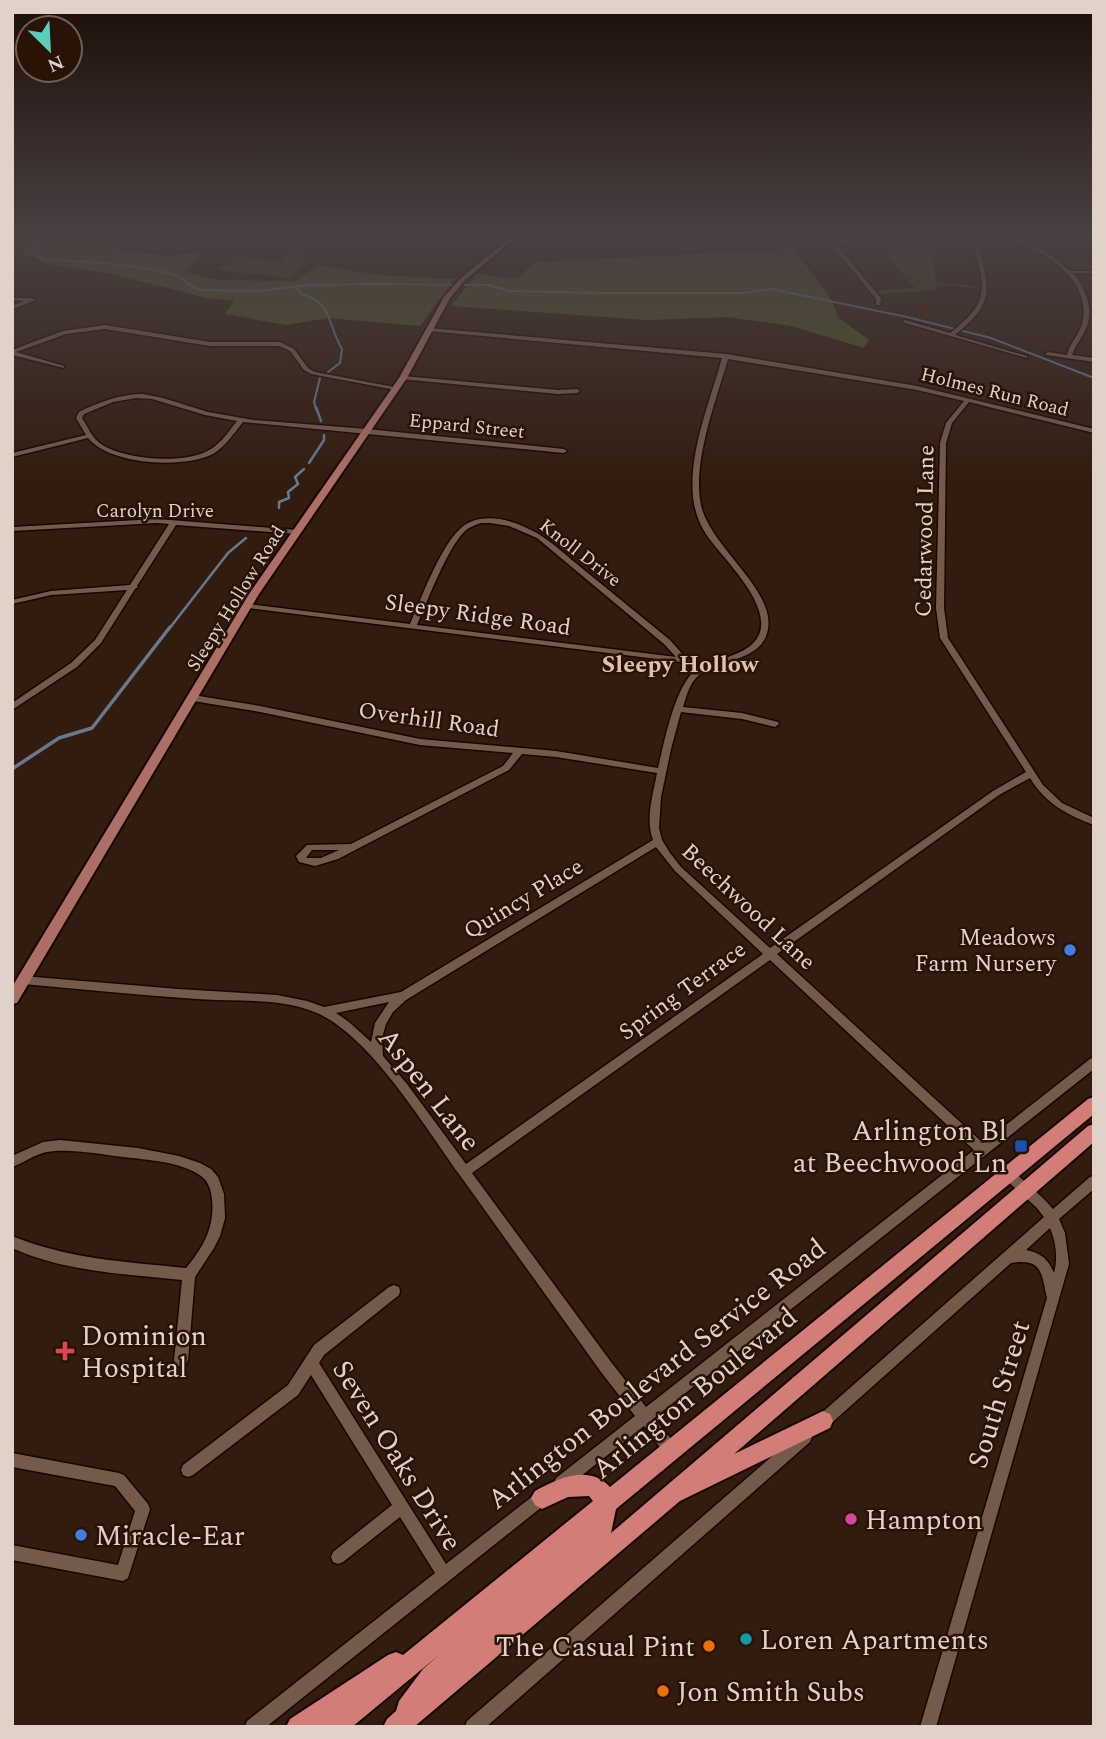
<svg xmlns="http://www.w3.org/2000/svg" width="1106" height="1739" font-family="Spectral,serif">
  <rect width="100%" height="100%" fill="#321c0f"/>
  <path fill="#404316" d="M 886,240 L 903,253 L 932,251 L 936,283 L 978,286 L 979,288 L 937,285 L 936,290 L 880,294 L 877,291 L 915,288 L 885,254 L 899,253 Z
    M 286,253 L 310,253 L 303,262 L 298,263 L 304,264 L 288,278 L 218,270 L 236,256 L 284,262 L 282,256 Z"/>
  <path fill="#4f5322" d="M 12,237 L 129,237 L 117,251 L 166,255 L 204,253 L 185,272 L 218,280 L 295,281 L 318,265 L 378,275 L 454,279 L 420,326 L 328,318 L 286,325 L 225,314 L 234,301 L 207,298 L 112,274 L 52,265 L 22,253 L 20,238 Z
    M 794,249 L 832,301 L 839,318 L 869,340 L 864,348 L 791,326 L 728,317 L 647,320 L 451,306 L 477,274 L 517,279 L 535,262 Z"/>
  <g fill="none" stroke-linecap="round" stroke-linejoin="round">
    <path stroke="#66798f" stroke-width="2" d="M 39,237 L 33,252 L 42,259 C 86,263 134,262 177,276 C 185,279 190,287 199,290 L 257,291 L 310,285 L 373,284 L 488,285 L 510,291 L 602,293 L 743,293 L 771,289 L 907,317 L 991,338 L 1094,378
      M 293,287 L 300,290 L 301,294 C 333,302 327,324 342,349 L 340,363 L 328,372
      M 316,409 L 314,402 L 320,378"/>
    <path stroke="#66798f" stroke-width="2.5" d="M 316,407 L 321,421
      M 309,463 L 324,440 L 324,435
      M 279,508 L 279,502 L 289,498 L 288,492 L 298,484 L 295,477 L 304,469
      M 169,629 L 228,553 L 246,538"/>
    <path stroke="#66798f" stroke-width="3.5" d="M 12,769 L 59,738 L 92,728 L 170,627"/>
    <defs>
      <path id="minor" d="M 528,237 L 563,239 L 618,237 L 616,238 L 563,241 Z
        M 825,237 L 829,237 L 832,240 L 907,237 L 905,238 L 835,243 L 881,298 L 880,305 L 876,305 L 876,299 Z
        M 972,237 L 976,237 C 988,286 999,300 955,335 L 1027,356 L 1027,358 L 902,322 L 905,320 L 950,333 C 994,299 983,286 972,237 Z
        M 1003,237 L 1008,237 L 1036,246 L 1051,255 L 1070,271 L 1094,271 L 1094,273 L 1073,273 C 1086,288 1095,311 1085,331 C 1081,339 1075,346 1072,355 L 1094,358 L 1094,362 L 1046,355 L 1045,354 L 1048,352 L 1067,355 C 1070,342 1081,333 1083,320 C 1088,287 1061,263 1033,249 C 1023,244 1012,241 1003,237 Z
        M 12,298 L 32,298 L 35,300 L 16,308 L 14,307 L 14,305 L 24,301 L 12,300 Z
        M 105,325 L 210,342 L 280,342 L 294,349 L 308,368 L 315,372 L 399,388 L 396,390 L 311,374 L 304,370 L 290,351 L 279,346 L 210,346 L 105,329 L 66,334 L 16,352 L 64,366 L 64,368 L 12,355 L 12,350 L 63,331 Z
        M 429,328 L 726,354 L 917,386 L 1094,429 L 1094,433 L 969,402 L 952,423 L 946,443 L 944,608 L 948,638 L 1043,785 L 1062,803 L 1094,818 L 1094,825 C 1067,815 1045,803 1030,778 L 999,795 L 777,954 L 983,1143 L 1090,1059 L 1094,1057 L 1094,1069 L 654,1418 L 675,1444 L 677,1449 L 675,1454 L 670,1456 L 665,1454 L 644,1426 L 566,1488 L 561,1490 L 556,1488 L 554,1483 L 556,1478 L 635,1416 L 601,1372 C 554,1306 506,1240 459,1174 C 425,1127 371,1037 317,1013 C 281,997 236,1002 197,999 C 139,995 81,989 23,984 L 19,983 L 18,980 L 19,977 L 23,976 L 178,989 L 277,995 L 307,1001 L 324,1007 L 401,992 L 653,840 C 645,819 653,795 657,773 L 556,757 L 522,754 L 509,770 L 338,859 L 315,866 L 299,862 L 296,856 L 307,845 L 351,844 L 503,766 L 513,753 L 420,745 L 260,712 L 193,701 L 189,698 L 193,695 L 260,706 L 420,739 L 556,751 L 658,768 C 664,743 675,685 696,670 L 681,662 L 248,608 L 244,606 L 248,604 L 410,624 C 421,599 440,547 460,529 C 478,511 511,519 531,530 C 548,538 563,553 578,565 C 609,590 639,615 670,640 L 686,658 L 701,667 C 717,659 736,657 750,646 C 787,616 722,559 706,534 C 700,525 696,514 694,504 C 686,458 710,402 722,358 L 427,331 L 427,329 ZM 728,359 L 917,390 L 964,401 L 946,423 L 940,443 L 936,608 L 940,638 L 1026,772 L 993,791 L 770,948 L 681,867 L 670,853 L 662,840 L 659,828 L 661,797 L 671,749 L 681,712 L 742,719 L 775,727 L 779,724 L 778,722 L 742,713 L 683,707 C 686,698 689,685 696,678 C 716,657 762,664 768,629 C 775,589 710,547 701,505 C 692,462 716,401 728,359 ZM 481,523 L 490,523 L 509,526 L 537,538 L 664,644 L 676,657 L 417,625 C 427,602 448,546 466,530 C 470,527 475,525 481,523 ZM 656,847 L 675,871 L 763,954 L 466,1164 L 407,1084 L 383,1056 L 382,1038 L 386,1024 L 393,1012 L 406,1000 ZM 312,850 L 339,850 L 321,858 L 306,858 ZM 770,960 L 974,1150 L 646,1407 L 611,1362 L 472,1173 ZM 389,1002 L 375,1023 L 371,1042 L 349,1022 L 336,1013 Z
        M 403,376 L 558,390 L 577,389 L 580,391 L 577,393 L 558,394 L 401,379 L 401,377 Z
        M 143,394 L 163,398 L 208,412 L 253,420 L 367,429 L 564,449 L 567,451 L 564,453 L 243,422 C 234,433 225,447 213,454 C 183,469 110,465 88,438 L 12,457 L 12,453 L 86,435 L 76,418 L 79,412 C 99,402 121,394 143,394 ZM 136,398 L 152,399 L 205,415 L 237,421 C 229,431 222,442 211,449 C 187,465 124,460 101,444 C 92,438 88,427 82,418 L 84,414 L 113,402 Z
        M 157,519 L 297,530 L 300,532 L 297,534 L 176,525 L 137,586 L 138,587 L 135,589 L 101,643 L 77,667 L 12,710 L 12,703 L 71,663 L 95,640 L 127,590 L 51,595 L 12,604 L 12,600 L 51,591 L 130,585 L 169,524 L 157,523 L 12,531 L 12,527 Z
        M 60,1140 L 138,1148 L 179,1156 L 200,1163 L 211,1169 L 218,1177 L 224,1194 L 225,1218 L 220,1236 L 214,1248 L 195,1277 L 188,1360 L 186,1365 L 181,1367 L 176,1365 L 174,1360 L 182,1280 C 125,1274 65,1272 12,1248 L 12,1236 C 68,1259 127,1262 186,1268 C 203,1248 215,1227 212,1199 C 211,1190 209,1182 201,1176 C 180,1161 147,1160 123,1157 C 101,1154 67,1148 47,1152 C 35,1154 24,1163 12,1167 L 12,1156 L 43,1142 Z
        M 1008,1169 L 1012,1170 L 1044,1199 L 1053,1209 L 1090,1177 L 1094,1176 L 1094,1189 L 1059,1219 L 1065,1233 L 1069,1264 L 936,1727 L 920,1727 L 1047,1298 C 1041,1273 1043,1258 1011,1263 L 827,1427 L 822,1429 L 817,1427 L 815,1422 L 817,1417 L 1044,1217 L 1036,1207 L 1004,1178 L 1002,1174 L 1004,1170 ZM 1050,1228 C 1056,1242 1058,1258 1054,1273 C 1048,1259 1041,1253 1026,1250 Z
        M 394,1285 L 399,1287 L 400,1291 L 399,1295 L 324,1355 L 319,1363 L 446,1564 L 538,1492 L 543,1490 L 548,1492 L 550,1497 L 548,1502 L 266,1727 L 245,1727 L 247,1721 L 435,1573 L 400,1517 L 343,1562 L 338,1564 L 333,1562 L 331,1557 L 333,1552 L 392,1505 L 311,1375 L 298,1395 L 193,1475 L 188,1477 L 183,1475 L 181,1470 L 183,1465 L 288,1385 L 314,1345 L 389,1287 Z
        M 805,1430 L 810,1432 L 812,1437 L 810,1442 L 486,1727 L 465,1727 L 467,1721 L 800,1432 Z
        M 12,1453 L 119,1473 L 124,1475 L 148,1504 L 150,1509 L 128,1578 L 123,1581 L 12,1560 L 12,1545 L 118,1565 L 135,1511 L 115,1486 L 12,1467 Z"/>
      <path id="major" d="M 511,237 L 517,237 L 465,280 L 450,298 L 407,378 L 259,594 L 17,1003 L 12,1004 L 12,987 L 249,594 L 399,378 L 444,297 L 461,278 Z"/>
      <path id="highway" d="M 1094,1097 L 1094,1114 L 616,1509 L 611,1533 L 1088,1126 L 1094,1124 L 1094,1142 L 734,1454 L 823,1411 L 830,1414 L 833,1421 L 830,1428 L 680,1501 L 414,1727 L 383,1727 L 387,1719 L 396,1711 L 399,1701 L 423,1669 L 439,1655 L 352,1727 L 286,1727 L 290,1719 L 388,1655 L 396,1652 L 403,1655 L 593,1501 L 589,1496 L 568,1497 L 542,1509 L 535,1505 L 531,1498 L 535,1491 C 558,1478 589,1464 610,1487 L 1088,1099 Z"/>
    </defs>
    <use href="#minor" stroke="#190600" stroke-width="3"/>
    <use href="#major" stroke="#190600" stroke-width="4"/>
    <use href="#highway" stroke="#190600" stroke-width="4"/>
    <use href="#minor" fill="#745a4b" fill-rule="evenodd"/>
    <use href="#major" fill="#ac6f66" fill-rule="evenodd"/>
    <use href="#highway" fill="#d27d78" fill-rule="evenodd"/>
  </g>
  <linearGradient id="sky" x2="0" y2="1"><stop stop-color="#1c0f08"/><stop offset="0.49" stop-color="#494042"/><stop offset="1" stop-color="#494042" stop-opacity="0"/></linearGradient>
  <rect width="1106" height="480" fill="url(#sky)"/>
  <g fill="#3f7fe0" stroke="#281306" stroke-width="2.5">
    <circle cx="1070" cy="950" r="7"/>
    <circle cx="81" cy="1535" r="7"/>
  </g>
  <rect fill="#1a4fb4" stroke="#281306" stroke-width="2.5" x="1014" y="1139" width="14" height="14" rx="3.5"/>
  <path fill="#e0444e" stroke="#281306" stroke-width="2.5" d="M61.5 1340.5h7v7h7v7h-7v7h-7v-7h-7v-7h7z"/>
  <circle fill="#d1479c" stroke="#281306" stroke-width="2.5" cx="851" cy="1519" r="7"/>
  <circle fill="#0f9aa8" stroke="#281306" stroke-width="2.5" cx="746" cy="1639" r="7"/>
  <g fill="#e8710a" stroke="#281306" stroke-width="2.5">
    <circle cx="709" cy="1646" r="7"/>
    <circle cx="663" cy="1691" r="7"/>
  </g>
  <g text-anchor="middle" stroke-width="5" stroke-linejoin="round" paint-order="stroke">
    <g font-size="19" fill="#e1d2c9" stroke="#281306">
      <text transform="translate(995 391) rotate(14)" y="7">Holmes Run Road</text>
      <text transform="translate(467 425) rotate(6)" y="7">Eppard Street</text>
      <text x="155" y="517">Carolyn Drive</text>
      <text transform="translate(581 552) rotate(38)" y="7">Knoll Drive</text>
      <text transform="translate(235 598) rotate(-58)" y="7">Sleepy Hollow Road</text>
    </g>
    <g font-size="23" fill="#e1d2c9" stroke="#281306">
      <text transform="translate(924 531) rotate(-89)" y="8">Cedarwood Lane</text>
      <text transform="translate(478 614) rotate(8)" y="8">Sleepy Ridge Road</text>
      <text transform="translate(429 719) rotate(8)" y="8">Overhill Road</text>
      <text transform="translate(523 898) rotate(-31)" y="8">Quincy Place</text>
      <text transform="translate(749 906) rotate(43)" y="8">Beechwood Lane</text>
      <text transform="translate(682 990) rotate(-36)" y="8">Spring Terrace</text>
    </g>
    <g font-size="23" fill="#e1d2c9" stroke="#281306" text-anchor="end">
      <text x="1056" y="945">Meadows<tspan x="1056" dy="26">Farm Nursery</tspan></text>
    </g>
    <g font-size="24" font-weight="bold" fill="#dfc1b0" stroke="#281306">
      <text x="680" y="672">Sleepy Hollow</text>
    </g>
    <g font-size="28" fill="#e1d2c9" stroke="#281306">
      <text transform="translate(430 1089) rotate(52)" y="10">Aspen Lane</text>
      <text transform="translate(656 1373) rotate(-38)" y="10">Arlington Boulevard Service Road</text>
      <text transform="translate(694 1392) rotate(-39)" y="10">Arlington Boulevard</text>
      <text transform="translate(998 1394) rotate(-73)" y="10">South Street</text>
      <text transform="translate(398 1455) rotate(58)" y="10">Seven Oaks Drive</text>
    </g>
    <g font-size="28" fill="#e1d2c9" stroke="#281306" text-anchor="start">
      <text x="1007" y="1140" text-anchor="end">Arlington Bl<tspan x="1007" dy="32">at Beechwood Ln</tspan></text>
      <text x="81" y="1345">Dominion<tspan x="81" dy="32">Hospital</tspan></text>
      <text x="865" y="1529">Hampton</text>
      <text x="95" y="1545">Miracle-Ear</text>
      <text x="760" y="1649">Loren Apartments</text>
      <text x="695" y="1656" text-anchor="end">The Casual Pint</text>
      <text x="677" y="1701">Jon Smith Subs</text>
    </g>
  </g>
  <rect width="1106" height="1739" fill="none" stroke="#e1d2c9" stroke-width="28"/>
  <g transform="translate(49 49) rotate(156)"><circle r="33" fill="#281306" stroke="#725f54" stroke-width="2"/>
  <path d="M0-5L12 26L0 18L-12 26Z" fill="#5bcebb"/>
  <text y="-10" font-size="19" font-weight="bold" text-anchor="middle" fill="#e1d2c9">N</text>
  </g>
</svg>
